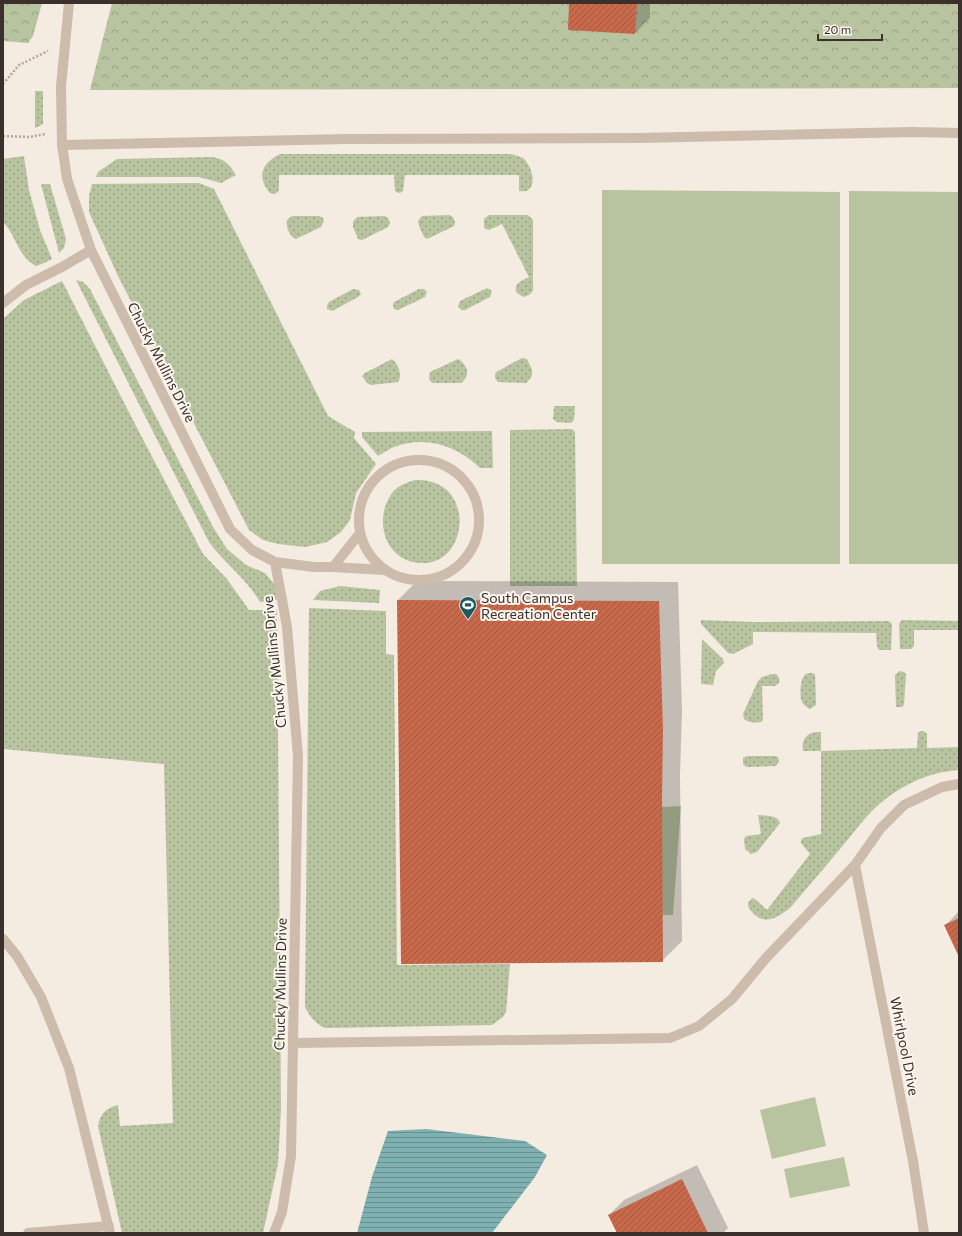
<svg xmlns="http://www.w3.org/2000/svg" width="962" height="1236" viewBox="0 0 962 1236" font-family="Commissioner,sans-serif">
<defs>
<pattern id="grass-dots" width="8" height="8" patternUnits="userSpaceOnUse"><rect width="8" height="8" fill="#b8c4a0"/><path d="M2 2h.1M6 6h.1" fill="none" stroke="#97a083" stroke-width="1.8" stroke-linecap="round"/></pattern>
<pattern id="forest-crowns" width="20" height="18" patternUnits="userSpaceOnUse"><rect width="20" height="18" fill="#b8c4a0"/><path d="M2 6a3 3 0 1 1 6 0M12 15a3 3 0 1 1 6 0" fill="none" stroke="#97a083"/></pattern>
<pattern id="water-rules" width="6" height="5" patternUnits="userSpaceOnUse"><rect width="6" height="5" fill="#7fb0b2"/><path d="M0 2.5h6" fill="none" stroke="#699091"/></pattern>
<pattern id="building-hatch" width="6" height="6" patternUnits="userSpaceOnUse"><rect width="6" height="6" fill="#c8694b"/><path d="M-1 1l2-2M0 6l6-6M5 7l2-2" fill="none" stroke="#a4573f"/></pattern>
</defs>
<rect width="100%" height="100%" fill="#f4ebe1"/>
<path fill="url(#grass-dots)" d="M35 91H43V124L35 128Z
M280 154H511C515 155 519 156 523 158 530 164 538 183 528 190 526 192 522 191 519 191V175H405L403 191C400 194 398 193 395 191L394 175H279V188L278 192 274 194 270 193C256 176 262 163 280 154Z
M24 156 29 190 40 230 52 259 44 263 36 266C18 257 16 235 3 222V159Z
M212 157C225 159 229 164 236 175L221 183 199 177H96L98 172 117 159Z
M199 183 214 189 328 416 355 432 354 438 376 464 356 493 350 520 341 532 327 542 305 547 278 544 263 540 249 530 118 276 89 212V196L92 184Z
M41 184H50L66 239 64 248 59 253Z
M449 215 453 217 455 222 454 226 427 239 424 237 419 226 418 221 422 216Z
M489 215H528L533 220V291L529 295 523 297 516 292C514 282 522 281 529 277L502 224 489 230 486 229 484 228V219Z
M292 216H319L323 218 324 221 321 227 296 239C289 236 286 227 287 220Z
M384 216 388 218 390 223 388 227 362 240 358 239 353 227V222L357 217Z
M76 280 83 282 90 289 213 527 227 549 246 565 265 573 275 585 277 600 260 602C247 579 225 564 209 542Z
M62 281 136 426 203 554 227 579 249 610H277L281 1109 278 1164 263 1233H122L98 1126C101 1113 105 1109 118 1105L120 1126 173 1123 164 764 3 749V319L24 300Z
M487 288 492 291 490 297 465 310H462L458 307 460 301Z
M353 289 359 290 361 294 358 297 334 310 332 311 327 309V306L329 302Z
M419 289H424L427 292 425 297 398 310 394 309 393 305 394 302Z
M522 358 527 359C532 370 536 374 526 383L498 382C495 379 494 376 496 372Z
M392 359C398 364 403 375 398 382L371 385 367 383 362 376 365 373Z
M458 359C468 365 471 376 461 383H432L429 379 430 372Z
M554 406H575L574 420 571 423 557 422 553 419Z
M572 429 575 432 577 586H510V430Z
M492 431 493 468H480C457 445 425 435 394 447 389 449 383 453 378 456L362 437V432Z
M416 480C475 478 470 561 425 563 386 565 372 521 392 493 398 485 408 482 416 480Z
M340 586 380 590 379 603 313 600 320 591Z
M309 608 386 611V654L394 655 397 965 510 964 506 1012 503 1017 492 1025 325 1028C315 1023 310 1017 305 1007Z
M701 620 753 622 889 621 892 624 891 650H879L877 646 876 633 753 632V644L733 654 728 653 701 624Z
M902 620 959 621V630H914V646L911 649H900L899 624Z
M702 639 723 659 724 663 716 671 713 685 701 684Z
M900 671 904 672 906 674 904 705 902 707H896L895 675Z
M812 673 815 674 816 705 810 709C806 707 802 704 801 699 800 694 800 677 806 674 807 673 811 673 812 673Z
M772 674H776C779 677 780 679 779 683L775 686H762L763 720 761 722C754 723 749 723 744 719L743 714 758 681 762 677Z
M920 731H924L927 734V748L959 747V770C926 772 895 788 872 811 861 822 851 836 840 849 824 868 807 888 791 907 780 916 766 926 754 914 750 910 748 908 748 903L752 898 755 899 767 910 810 854 801 843V840L803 838 821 834V751H803C801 738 808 731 821 732V751L917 748 918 733Z
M747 756H776L778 757 779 761 776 766 747 767 745 766 743 764V758Z
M758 815C766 816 778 815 780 823L757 852 751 854 745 849 744 839 746 836 761 834Z"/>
<path fill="url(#forest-crowns)" d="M3 3H42L33 36 28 43 3 41Z
M112 3H959V88L90 90Z"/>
<path fill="#b8c4a0" d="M602 190 840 192V564H602Z
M849 191 959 192V564H849Z
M681 806 673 915H662V807Z
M815 1097 826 1146 772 1159 760 1110Z
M844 1157 850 1186 790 1198 784 1169Z"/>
<path fill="url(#water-rules)" d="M426 1129 525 1141 547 1155 535 1177 492 1233H357L372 1177 388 1131Z"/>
<path fill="#0003" d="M570 3H650V18L635 33Z
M417 581 678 582 682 711 680 775 682 941 662 961 398 600Z
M959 911V955L945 926Z
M697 1165 728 1228 723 1233H618L609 1215 624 1200Z"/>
<path fill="url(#building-hatch)" d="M569 3H637L635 34 568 30Z
M397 600 659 601 663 731 662 795 663 962 401 964Z
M959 918V957L944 925Z
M682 1179 708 1233H617L608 1215Z"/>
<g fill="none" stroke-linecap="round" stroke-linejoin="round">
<path stroke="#b9a596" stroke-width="2.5" stroke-dasharray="2 2" stroke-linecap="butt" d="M3 84 19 65 48 51
M3 136 29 137 46 134"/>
<path stroke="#cdbbac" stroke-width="10" d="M69 3 61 86 62 145 67 179 91 250 230 529 252 550 275 562 314 567H333L360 533
M62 145 348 139 639 138 913 132 959 133
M3 303 26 285 62 267 91 250
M359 520a60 60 0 1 1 120 0a60 60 0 1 1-120 0Z
M333 567 385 570
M855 865 913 1161 924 1233
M3 939 17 956 41 997 69 1068 110 1233
M293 1043 670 1038 699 1026 732 999 766 958 855 865 881 828 904 805 942 787 959 784
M28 1233 109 1226
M274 1233 282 1212 291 1156 298 756 287 627 275 562"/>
</g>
<defs>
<symbol id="stadium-pin" viewBox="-11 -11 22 30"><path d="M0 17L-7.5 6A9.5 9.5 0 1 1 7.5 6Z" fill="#1f5a5e" stroke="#fbf5ee"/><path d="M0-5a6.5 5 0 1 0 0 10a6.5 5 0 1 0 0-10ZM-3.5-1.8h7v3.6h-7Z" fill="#fff"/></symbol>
</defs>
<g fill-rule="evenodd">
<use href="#stadium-pin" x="458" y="595" width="20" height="27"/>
</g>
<g text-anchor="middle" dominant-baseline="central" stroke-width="4" stroke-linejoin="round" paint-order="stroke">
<g font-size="14" fill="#3b302b" stroke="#fbf5ee">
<text transform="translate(162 362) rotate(63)">Chucky Mullins Drive</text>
<text transform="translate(274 662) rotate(-96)">Chucky Mullins Drive</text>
<text transform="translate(280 984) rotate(-89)">Chucky Mullins Drive</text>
<text transform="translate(905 1046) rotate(79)">Whirlpool Drive</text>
</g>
<g font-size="14" fill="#3b302b" stroke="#fbf5ee" text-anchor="start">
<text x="481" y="597">South Campus<tspan x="481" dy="16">Recreation Center</tspan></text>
</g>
</g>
<rect width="962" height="1236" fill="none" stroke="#3b302b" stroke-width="8"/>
<path d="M818 34v6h64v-6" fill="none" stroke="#3b302b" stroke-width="2"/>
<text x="824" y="34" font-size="12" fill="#3b302b" stroke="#fbf5ee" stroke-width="3" paint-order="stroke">20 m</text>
</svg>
